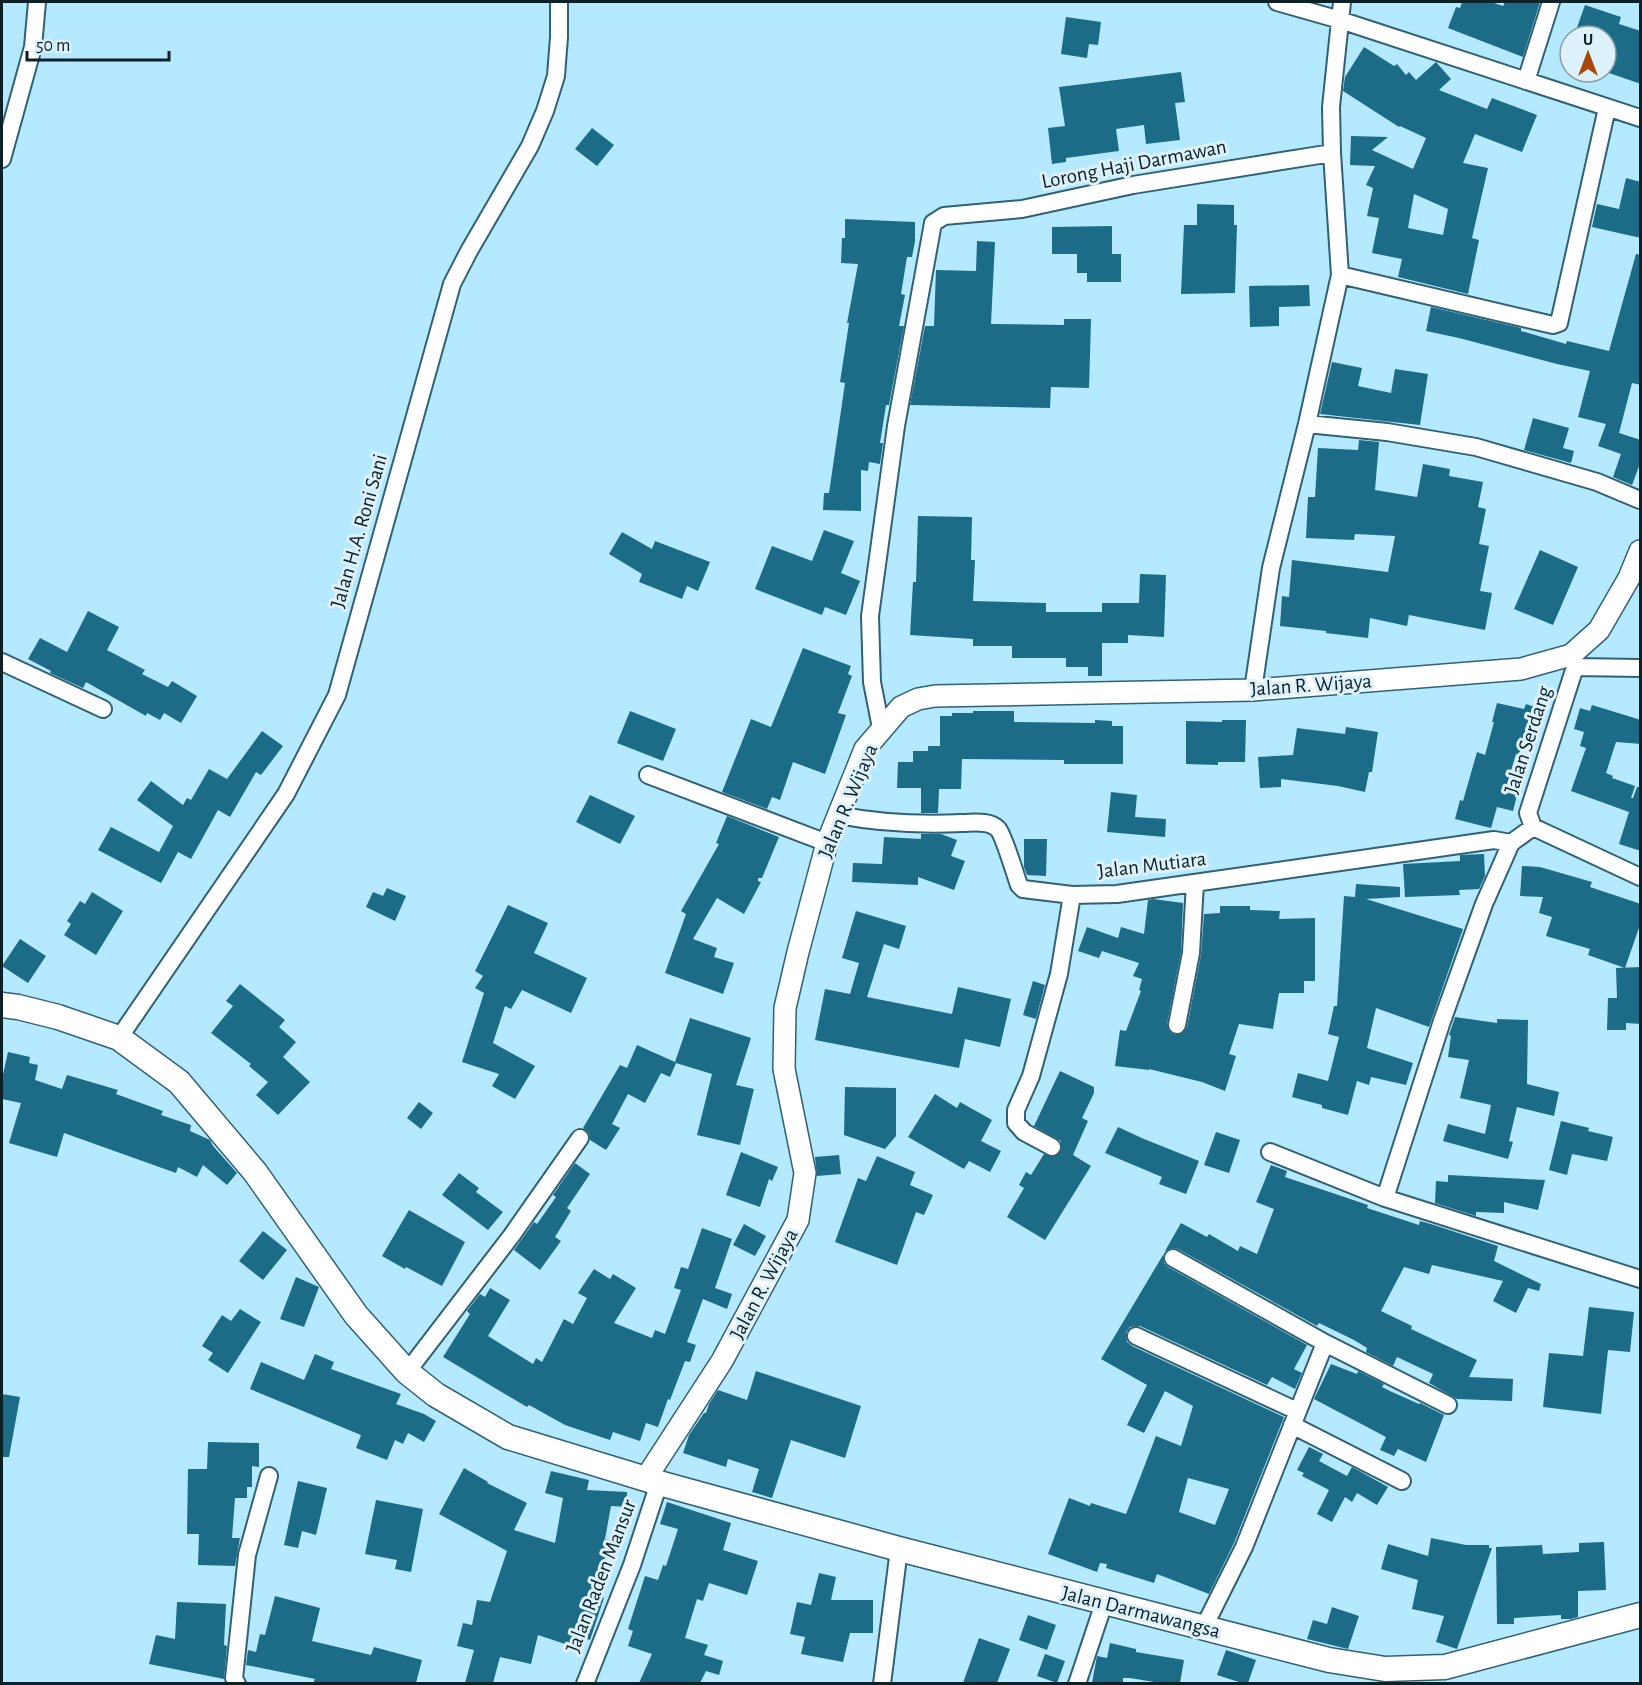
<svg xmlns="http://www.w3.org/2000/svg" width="1642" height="1685" viewBox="0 0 1642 1685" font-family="'Alegreya Sans',sans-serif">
<rect width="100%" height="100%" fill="#b5e9ff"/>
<path fill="#1c6c87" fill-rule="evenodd" d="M1462 2H1491L1503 6 1505 2H1540L1523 57 1448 28 1456 7 1460 8Z
M1585 5 1621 17 1619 24 1641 31V84L1606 72V36H1574Z
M1066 17 1101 22 1098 45 1089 44 1087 58 1061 54Z
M1364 47 1394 66 1397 64 1406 75 1409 72 1416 80 1436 62 1451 79 1439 90 1487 109 1492 98 1537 115 1522 152 1475 134 1463 163 1488 168 1472 238 1479 240 1468 294 1398 277 1402 259 1372 253 1379 218 1367 216 1373 188 1366 185 1375 166 1350 165 1351 136 1388 137 1372 150 1413 169 1426 138 1400 126 1399 127 1343 91 1345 77ZM1414 194 1448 209 1443 235 1408 228Z
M1181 72 1185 102 1175 103 1180 140 1146 144 1144 125 1116 129 1119 151 1066 158V162L1052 164 1048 128 1065 126 1059 87Z
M592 128 614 145 597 166 575 149Z
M1626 178 1641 182V238L1592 227 1597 204 1619 209Z
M1197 204 1234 205V225H1237L1235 293 1181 294 1184 225H1197Z
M845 219 915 222V241L912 257H907L901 294 905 295 899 326H904L889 405H886L880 443H883L880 464 869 462 868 471 861 470V511L823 510 824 493H829L845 383 840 382 849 323H847L858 264 841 263 842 238H845Z
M1112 226V254H1121V282H1087V273H1077V254H1052V227Z
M977 241 995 242 991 324 1064 325V319H1091L1089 388 1051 387 1050 408 910 405 925 326H934L936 270 976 271Z
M1636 254 1641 255V385L1632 383 1619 433 1641 440V461L1632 485 1613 477 1621 454 1598 446 1606 424 1578 417 1590 371 1557 364 1459 338 1426 331 1431 307 1521 328V331L1566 344 1567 341 1609 351Z
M1309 285 1310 306 1279 307V326L1250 327 1249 286Z
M1332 362 1362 368 1358 386 1391 393 1395 369 1428 374 1420 425 1320 414Z
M1533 418 1569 428 1563 448 1574 451 1571 463 1524 450Z
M1359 440 1379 442 1375 490 1417 497 1423 464 1450 469 1449 476 1483 482 1478 507 1486 509 1479 544 1489 546 1480 591 1492 593 1485 630 1409 615 1407 626 1370 618 1368 638 1326 633V631L1280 626 1282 596 1289 597 1292 560 1388 572 1395 536 1355 534 1354 540 1306 538 1308 497H1315L1318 448 1358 450Z
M918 516 972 517 971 560H975L973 601 1046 603V612H1102V603H1139L1140 574 1166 575 1164 637 1128 635V643H1102V676H1088V667H1066V658H1012V646H973V639L910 635 913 582H916Z
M824 530 854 541 841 573 860 581 846 615 825 607 822 615 755 589 772 546 812 561Z
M622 532 652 549 655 541 710 562 698 591 687 586 682 599 639 582 642 574 609 554Z
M1540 550 1578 567 1553 625 1514 609Z
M88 611 119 627 107 650 145 670 142 674 168 687 172 681 197 696 181 723 164 713 160 720 147 713 146 716 86 682 83 688 50 673 51 671 28 659 40 638 67 652Z
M803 648 851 666 848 674 852 676 838 713 846 715 825 774 793 762 780 800 772 797 767 809 722 792 751 719 771 727Z
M1497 703 1524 709 1526 704 1546 711 1542 724 1529 720 1519 755 1516 754 1507 784 1519 787 1513 811 1497 807 1491 828 1455 819 1460 800 1463 801 1477 752 1485 755 1494 722H1492Z
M1592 705 1641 720V744L1616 742 1606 773 1613 776 1612 778 1635 786 1631 798H1633L1637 787H1641V851L1619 844 1629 812 1571 791 1586 748 1580 746 1584 732 1574 729 1580 708 1590 711Z
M630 711 676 729 663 761 617 743Z
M973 711H1014V722L1095 723V720L1112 721V726H1123V764H1064V760L962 759 961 789H939L938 813H921V788H897L898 762H913V751H928V746H940V716H952V713H973Z
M1222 720H1246L1245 762H1218V765L1186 764V721L1222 722Z
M1346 727 1378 732 1372 772H1369L1365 792 1338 786 1281 779V787L1260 788 1258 757 1293 755 1297 728 1345 734Z
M262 731 283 746 261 775 256 772 230 817 218 810 191 859 178 852 161 883 98 850 111 827 159 852 173 826 137 800 151 781 183 805 187 798 191 800 209 769 227 779Z
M1111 792 1137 795 1135 817 1166 819 1165 837 1107 832Z
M590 795 635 816 620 844 576 822Z
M727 816 779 837 762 878H758V881L761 882 744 914 717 898 693 939 717 948 714 957 734 963 723 994 665 973 686 914 681 911 719 844 716 843Z
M921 834H941L957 840 951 856 965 861 954 890 918 877V885L852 882 853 863 882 864 884 837 921 839Z
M1024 839H1047L1046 876 1027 875 1024 867Z
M1484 854 1485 876 1479 889 1459 890 1460 895 1405 897 1403 864 1460 861V855Z
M1522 866 1540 867 1592 882 1590 887 1641 904V922L1625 968 1588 955 1590 949 1546 936 1552 917 1539 913 1543 897 1520 896Z
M1356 884 1400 887V897L1366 899 1463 929 1429 1027 1376 1008 1367 1048 1413 1063 1406 1085 1371 1077 1369 1085 1357 1081 1348 1115 1322 1108V1105L1292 1097 1298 1073 1328 1081 1339 1037 1328 1034 1334 1006H1337L1344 896 1355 897Z
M387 888 406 896 395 921 366 907 373 892 383 896Z
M92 892 123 911 96 955 64 935 71 924 67 921 80 901 85 904Z
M1153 899 1183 903 1181 952 1167 1024 1170 1032 1176 1035 1184 1032 1187 1027 1201 955 1204 914 1220 913V906H1250V910L1280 911 1279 919 1315 918V981H1304V993H1279L1273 1029 1239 1024 1229 1054 1236 1056 1225 1091 1202 1082 1149 1069V1070L1115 1066 1120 1030 1126 1031 1141 991 1139 990 1142 979 1133 976 1139 963 1102 951 1099 958 1078 951 1087 927 1118 938 1121 927 1144 934 1148 900Z
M508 905 548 923 534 953 587 978 571 1013 522 990 511 1009 505 1006 493 1043 535 1066 515 1099 492 1086 499 1074 462 1062 484 993 475 988 483 976 475 971Z
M856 911 906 926 899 949 884 944 867 997 952 1014 958 987 1011 999 1000 1047 965 1039 959 1068 815 1040 825 989 850 994 859 963 842 958Z
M20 939 46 956 28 983 2 966Z
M1641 967V1024L1626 1023V1030H1607L1608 998H1617L1616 968Z
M1033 981 1045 985 1036 1019 1023 1015Z
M240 984 285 1020 279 1027 296 1042 283 1057 310 1082 278 1115 256 1095 268 1082 249 1066 251 1064 211 1033 233 1006 226 1001Z
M1455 1017 1497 1023V1019L1528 1020 1527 1084 1559 1092 1554 1116 1517 1107 1509 1141 1513 1142 1508 1159 1443 1141 1448 1124 1485 1134 1491 1105 1460 1098 1469 1060 1448 1057 1451 1036 1449 1035Z
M690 1018 751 1038 736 1085 754 1089 740 1145 697 1135 712 1074 676 1063 670 1077 661 1073 645 1103 628 1094 612 1124 620 1128 606 1150 590 1140 589 1133 583 1128 620 1065 627 1068 637 1045 675 1062Z
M8 1052 30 1057 29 1063 38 1065 35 1080 62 1089 67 1075 118 1090 116 1094 163 1111 161 1115 191 1125 190 1131 210 1140 213 1146 237 1173 227 1185 203 1165 197 1177 178 1167 176 1173 64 1133 57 1157 9 1143 21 1103 2 1099V1079Z
M1060 1071 1094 1087V1093L1082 1118 1088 1121 1073 1155 1091 1166 1045 1240 1007 1217 1024 1188 1019 1185 1026 1172 1031 1175 1044 1154 1053 1157 1061 1151V1141L1034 1126Z
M845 1087 896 1088V1136L885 1149 844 1135Z
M935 1094 957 1108 960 1102 992 1120 981 1141 1001 1151 990 1172 969 1161 964 1169 908 1137Z
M419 1102 433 1113 421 1129 407 1118Z
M1561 1121 1589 1128 1588 1131 1613 1137 1607 1161 1572 1154 1567 1175 1549 1170Z
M1118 1127 1144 1139 1199 1161 1186 1194 1159 1184 1162 1177 1105 1153Z
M1216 1132 1240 1140 1229 1173 1204 1165Z
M741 1152 778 1167 772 1181 769 1179 760 1207 726 1195Z
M839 1155 841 1174 817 1176 815 1157Z
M877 1156 915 1172 910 1185 933 1195 924 1215 916 1212 897 1265 835 1242 858 1178 866 1181Z
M575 1163 590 1174 567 1208 571 1211 555 1237 561 1241 540 1270 514 1250 534 1222 537 1224 556 1197 553 1195Z
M1271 1165 1287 1171 1285 1177 1368 1205 1367 1208 1419 1225 1420 1221 1434 1225 1498 1246 1494 1261 1541 1284 1539 1291 1528 1288 1516 1313 1493 1301 1503 1281 1432 1265 1429 1274 1404 1267 1381 1311 1412 1326 1411 1329 1477 1360 1469 1377 1513 1379 1512 1401 1457 1399 1429 1383 1433 1374 1397 1357 1393 1366 1366 1352 1367 1348 1354 1340 1319 1323 1317 1326 1178 1249 1172 1248 1165 1251 1181 1223 1207 1237 1209 1234 1238 1251 1240 1246 1257 1254 1274 1209 1256 1202Z
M459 1173 479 1188 476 1192 503 1212 488 1230 442 1195Z
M1448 1175 1545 1180 1538 1210 1504 1202V1213L1476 1212V1216L1435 1203 1436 1181 1448 1182Z
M409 1210 465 1242 442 1286 406 1267 405 1269 382 1256Z
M744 1224 766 1236 755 1256 733 1245Z
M702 1228 732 1239 715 1288 732 1294 727 1309 703 1299 687 1342 696 1345 690 1362 685 1361 670 1400 668 1399 658 1427 646 1423 640 1441 613 1432 610 1440 565 1425 529 1405 527 1407 443 1357 470 1314 467 1311 480 1294 485 1297 490 1288 510 1300 488 1336 533 1364 536 1358 542 1362 564 1319 573 1324 587 1298 578 1293 594 1269 610 1279 613 1274 636 1288 614 1323 652 1338 655 1330 665 1334 681 1290 674 1288 681 1267 688 1269Z
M263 1231 287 1250 263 1280 239 1261Z
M1163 1255 1164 1263 1168 1267 1307 1345 1294 1369 1302 1373 1295 1389 1272 1377 1267 1385 1140 1326 1130 1327 1126 1332 1127 1342 1132 1346 1284 1417 1234 1543 1209 1594 1157 1574 1154 1583 1106 1568 1107 1564 1100 1563 1097 1572 1048 1554 1069 1498 1090 1506 1091 1503 1126 1514 1156 1436 1181 1446 1193 1406 1165 1391 1144 1433 1127 1425 1147 1385 1101 1359ZM1188 1478 1229 1489 1215 1525 1179 1512Z
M296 1277 319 1287 304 1327 280 1319Z
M1589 1307 1634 1312 1630 1352 1608 1350 1601 1414 1543 1407 1549 1353 1583 1356Z
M240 1309 261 1322 228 1373 208 1360 213 1353 202 1346 222 1315 231 1321Z
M315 1354 334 1362 331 1369 401 1394 396 1404 424 1414 436 1421 424 1442 408 1433 403 1444 395 1440 387 1460 356 1448 361 1435 250 1389 261 1362 304 1380Z
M1331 1364 1357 1374 1358 1371 1384 1384 1382 1387 1392 1392 1419 1404 1420 1403 1444 1415 1426 1462 1398 1449 1394 1456 1380 1450 1386 1437 1314 1399Z
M756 1371 861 1406 845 1458 791 1440 772 1498 752 1492 759 1469 728 1459 726 1467 683 1453 689 1435 704 1413H706L709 1404 718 1390 747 1400Z
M2 1394 20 1397 9 1457H2Z
M208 1442 259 1443V1467L252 1466V1487H247V1498H235L232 1538H240L235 1566 198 1565 199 1534H187L188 1469H207Z
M1309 1447 1323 1454 1319 1461 1347 1476 1352 1467 1388 1487 1377 1505 1357 1493 1352 1502 1345 1497 1332 1522 1317 1514 1329 1490 1302 1476 1304 1473 1297 1470Z
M464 1468 488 1482 487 1483 527 1503 514 1530 555 1543 563 1498 545 1493 551 1471 589 1480 587 1490 627 1492V1507L611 1506 605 1539 611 1540 593 1594 604 1598 590 1640 584 1638 580 1649 538 1635 531 1664 500 1657 493 1683H465L474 1650 457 1646 463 1623 472 1625 477 1600 490 1602 507 1551 439 1514Z
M298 1481 327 1488 316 1535 302 1531 298 1548 284 1545Z
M376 1500 423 1509 411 1572 395 1569 397 1560 365 1554Z
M667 1502 731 1523 723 1550 758 1561 747 1595 709 1583 703 1601 697 1599 685 1638 708 1645 704 1655 723 1661 719 1675 706 1671 700 1683H639L652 1654 628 1646 633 1631 628 1629 645 1576 658 1580 663 1565 666 1566 678 1529 660 1524Z
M1431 1538 1466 1545H1489V1548H1492L1457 1649 1436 1642 1444 1616 1412 1609 1418 1580 1381 1569 1388 1544 1428 1556Z
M1604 1542 1606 1590 1578 1591V1617L1571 1619H1561V1615L1514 1618V1624H1497L1496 1547 1542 1545 1543 1554 1579 1552V1543Z
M819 1573 836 1577 831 1600H873V1633H850L843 1662 801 1654 805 1637 790 1634 797 1602 811 1605Z
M275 1596 320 1608 312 1641 371 1655 374 1647 422 1660 416 1683H313L315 1679 246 1665 248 1650 256 1652 260 1634 265 1635Z
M177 1602 226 1604 224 1645 227 1646 224 1679 149 1664 156 1635 175 1639Z
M1332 1607 1359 1616 1348 1649 1307 1639 1313 1620 1327 1624Z
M1028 1615 1056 1625 1047 1650 1019 1640Z
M979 1638 1010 1649 997 1683H963Z
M1110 1643 1136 1649V1652L1184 1660 1180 1683H1160L1130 1678H1123V1683H1092L1097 1656 1107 1658Z
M1226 1650 1256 1660 1248 1683H1242L1217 1675Z
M1045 1654 1065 1661 1057 1683 1037 1676Z"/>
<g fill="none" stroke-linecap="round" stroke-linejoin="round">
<defs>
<path id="minor" d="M1277 2 1340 20 1640 118
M1526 81 1551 2
M2 159 33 47 37 2
M1340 275 1553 325 1559 323 1607 108
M1307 424 1387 432 1476 447 1597 482 1640 500
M1571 655 1575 667 1528 813 1533 827 1640 877
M2 662 103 709
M1575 667 1640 668
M1253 690 1271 568 1307 424 1340 275 1332 153 1331 107 1342 2
M881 728 872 682 870 616 896 426 933 223 944 216 1022 209 1133 185 1332 153
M648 775 827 843
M838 815C879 823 920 825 962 823 973 823 989 820 998 829 1004 836 1015 874 1019 885L1023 889 1072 895 1117 894 1494 840 1511 843
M1177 1025 1191 953 1195 883
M119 1038 286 794 337 695 452 284 469 251 530 146 545 111 556 76 559 37V2
M1052 1147 1024 1132 1016 1123V1110L1031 1076 1059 974 1072 895
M1270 1152 1385 1198 1640 1279
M1385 1198 1442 1021 1484 904 1511 843 1533 827
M1173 1258 1325 1343 1448 1405
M1136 1336 1297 1411
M407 1372 512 1235 580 1138
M1292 1425 1402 1481
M1204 1627 1244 1547 1325 1343
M237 1684 234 1678 235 1669 247 1555 269 1476
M585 1684 632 1565 659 1483
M882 1684 899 1549
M1077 1684 1104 1603"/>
<path id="tertiary" d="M646 1478 722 1361 798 1220 805 1173 784 1069 785 1008 798 952 827 843 865 749 901 707 918 699 935 696 1253 690 1521 669 1571 655 1599 630 1629 578 1640 551"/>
<path id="secondary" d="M2 1005 18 1007 58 1017 119 1038 179 1082 255 1172 356 1315 407 1372 436 1395 508 1437 659 1483 899 1549 1329 1660 1385 1669 1445 1667 1640 1615"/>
</defs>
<use href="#minor" stroke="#306174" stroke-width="20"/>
<use href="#tertiary" stroke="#306174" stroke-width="24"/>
<use href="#secondary" stroke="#306174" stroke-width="27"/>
<use href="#minor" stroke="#fff" stroke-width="16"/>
<use href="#tertiary" stroke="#fff" stroke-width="21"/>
<use href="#secondary" stroke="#fff" stroke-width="24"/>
</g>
<g text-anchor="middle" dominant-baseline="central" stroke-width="6" stroke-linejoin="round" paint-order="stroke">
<g font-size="21" fill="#0c2028" stroke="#ddf1fa">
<text transform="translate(1134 164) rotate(-11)">Lorong Haji Darmawan</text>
<text transform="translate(359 531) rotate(-74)">Jalan H.A. Roni Sani</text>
<text transform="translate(1311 685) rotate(-4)">Jalan R. Wijaya</text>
<text transform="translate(1528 740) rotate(-72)">Jalan Serdang</text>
<text transform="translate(848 801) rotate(-67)">Jalan R. Wijaya</text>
<text transform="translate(1152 865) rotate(-7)">Jalan Mutiara</text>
<text transform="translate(764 1284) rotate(-62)">Jalan R. Wijaya</text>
<text transform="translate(601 1576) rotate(-69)">Jalan Raden Mansur</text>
<text transform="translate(1141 1612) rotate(14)">Jalan Darmawangsa</text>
</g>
</g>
<rect width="1642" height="1685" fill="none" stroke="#0c2028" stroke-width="6"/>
<g transform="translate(1588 54)"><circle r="28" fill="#ddf1fa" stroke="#899da6" stroke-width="1.5"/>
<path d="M0-4.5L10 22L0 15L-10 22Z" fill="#a94708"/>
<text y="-9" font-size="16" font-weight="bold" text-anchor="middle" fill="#0c2028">U</text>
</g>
<path d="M27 51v9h142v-9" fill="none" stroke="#0c2028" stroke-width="3"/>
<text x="36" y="51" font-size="18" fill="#0c2028" stroke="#ddf1fa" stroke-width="4.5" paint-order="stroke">50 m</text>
</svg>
